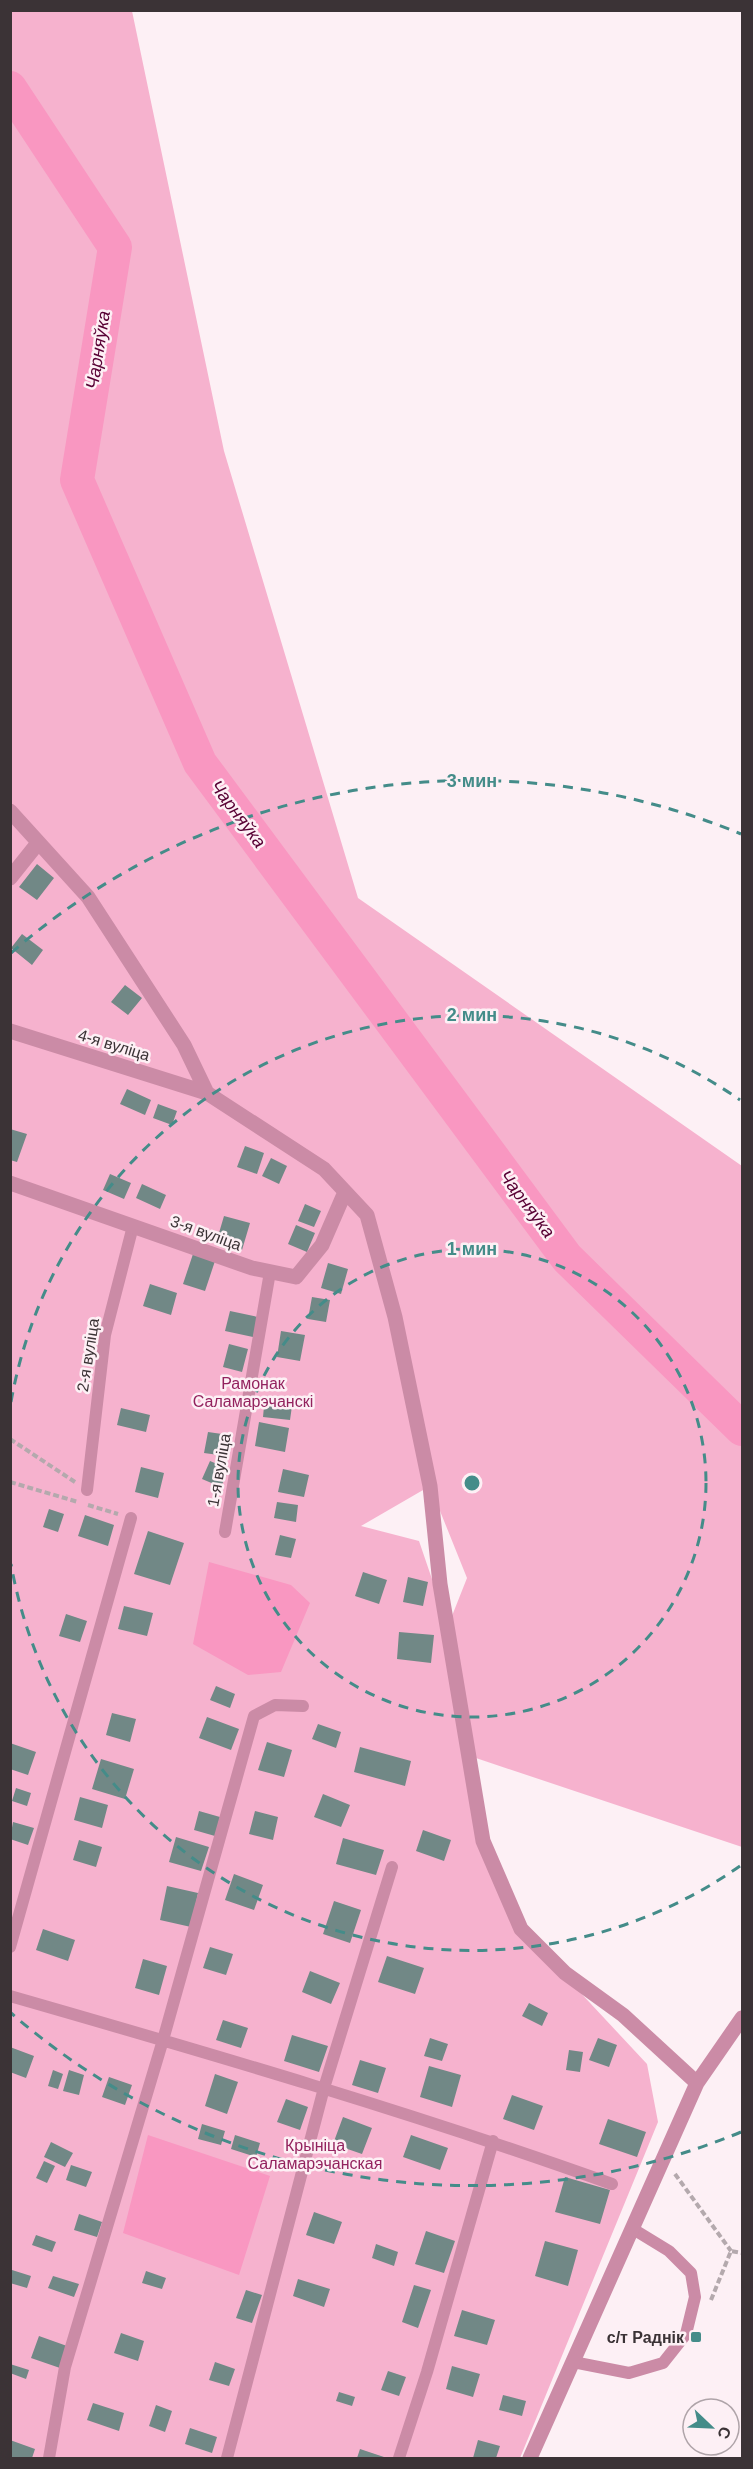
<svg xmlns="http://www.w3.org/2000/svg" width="753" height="2469" viewBox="0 0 753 2469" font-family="Arial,sans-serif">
<rect width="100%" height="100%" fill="#fdf0f5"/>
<path fill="#f6b2ce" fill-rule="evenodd" d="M11 11H132L224 451 358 898 742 1166V1847L470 1756 483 1841 521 1929 647 2064 658 2122 520 2458H11ZM430 1486 467 1578 448 1626 419 1541 361 1526Z"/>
<path fill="#f997c1" d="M209 1562 291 1585 310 1603 281 1672 248 1675 193 1644Z
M148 2135 270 2176 239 2275 123 2233Z"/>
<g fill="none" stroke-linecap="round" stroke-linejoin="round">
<path stroke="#f997c1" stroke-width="34" d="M10 88 115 247 77 480 200 763 567 1258 742 1429"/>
</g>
<path fill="#718886" d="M37 864 54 878 37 900 19 887Z
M22 934 43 950 32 965 11 948Z
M125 985 142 998 128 1015 111 1002Z
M127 1089 151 1100 145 1115 120 1104Z
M158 1104 177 1111 172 1125 153 1118Z
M10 1129 27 1134 17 1162 10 1160Z
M245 1146 264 1153 257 1174 237 1167Z
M271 1158 287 1166 279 1184 262 1176Z
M110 1174 131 1183 124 1199 103 1190Z
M142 1184 166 1195 160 1209 136 1198Z
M305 1204 321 1211 314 1227 298 1221Z
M224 1216 250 1223 242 1250 216 1243Z
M296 1225 315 1233 307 1252 288 1244Z
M193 1254 215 1261 205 1291 183 1284Z
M328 1263 348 1269 341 1294 321 1288Z
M150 1284 177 1293 171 1315 143 1306Z
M312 1297 330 1300 326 1322 308 1319Z
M230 1311 258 1317 253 1337 225 1331Z
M281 1331 305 1335 300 1361 277 1357Z
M229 1344 248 1349 242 1372 223 1367Z
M265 1396 293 1399 290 1420 263 1417Z
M121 1408 150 1415 146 1432 117 1425Z
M259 1422 289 1428 285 1452 255 1446Z
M208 1432 229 1435 226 1456 204 1453Z
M210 1461 229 1469 221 1487 202 1479Z
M141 1467 164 1473 158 1498 135 1492Z
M283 1469 309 1475 304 1497 278 1492Z
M277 1502 298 1505 296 1522 274 1518Z
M49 1509 64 1514 58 1532 43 1527Z
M85 1515 114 1525 108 1546 78 1536Z
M148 1531 184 1543 170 1585 134 1574Z
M280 1535 296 1539 291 1558 275 1555Z
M363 1572 387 1580 379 1604 355 1596Z
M408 1577 428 1582 423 1606 403 1602Z
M124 1606 153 1613 147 1636 118 1629Z
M66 1614 87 1621 80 1642 59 1636Z
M399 1632 434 1635 431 1663 397 1659Z
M216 1686 235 1694 230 1708 210 1700Z
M112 1713 136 1719 130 1742 106 1735Z
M207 1717 239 1729 231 1750 199 1738Z
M318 1724 341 1732 336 1748 312 1739Z
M267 1742 292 1750 284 1777 258 1770Z
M10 1743 36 1752 28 1775 10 1769Z
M360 1747 411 1761 405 1786 354 1772Z
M101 1759 134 1769 125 1799 92 1789Z
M16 1788 31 1793 27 1806 12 1801Z
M323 1794 350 1805 341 1827 314 1817Z
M80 1797 108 1805 102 1828 74 1820Z
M199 1811 220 1817 215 1836 194 1830Z
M255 1811 278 1817 273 1840 249 1834Z
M13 1822 34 1828 28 1845 10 1839Z
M423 1830 451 1840 444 1861 416 1851Z
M176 1837 209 1847 201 1871 169 1862Z
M343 1838 384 1850 376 1875 336 1864Z
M79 1840 102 1847 96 1867 73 1860Z
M234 1874 263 1885 254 1910 225 1900Z
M167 1886 198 1893 191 1927 160 1920Z
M334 1901 361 1910 350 1943 323 1934Z
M43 1929 75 1940 68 1961 36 1950Z
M210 1947 233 1954 226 1975 203 1968Z
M387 1956 424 1968 415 1994 378 1982Z
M143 1959 167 1966 159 1995 135 1988Z
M310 1971 340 1983 331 2004 302 1992Z
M529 2003 548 2013 542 2026 522 2016Z
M223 2020 248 2028 241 2048 216 2040Z
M292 2035 328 2046 319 2072 284 2061Z
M430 2038 448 2044 442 2061 424 2056Z
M598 2038 617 2045 609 2067 589 2060Z
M10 2047 34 2056 26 2078 10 2072Z
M569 2050 583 2052 580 2072 566 2070Z
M360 2060 386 2068 378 2093 352 2085Z
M429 2066 461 2075 452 2107 420 2097Z
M53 2070 63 2074 58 2089 48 2086Z
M69 2070 84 2075 79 2095 63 2091Z
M215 2074 238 2082 227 2114 205 2106Z
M109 2077 132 2085 125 2105 102 2097Z
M512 2095 543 2106 534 2130 503 2119Z
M286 2099 308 2107 300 2130 277 2122Z
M343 2117 372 2128 362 2154 333 2144Z
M608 2119 646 2132 637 2157 599 2144Z
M202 2124 225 2131 221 2145 198 2139Z
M235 2135 260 2143 256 2157 231 2149Z
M411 2135 448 2148 440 2170 403 2157Z
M51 2142 73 2153 65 2167 44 2157Z
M44 2161 55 2166 47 2183 36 2178Z
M71 2165 92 2172 86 2187 66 2180Z
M565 2177 610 2190 600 2224 555 2212Z
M314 2212 342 2222 334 2244 306 2235Z
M79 2214 102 2222 97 2237 74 2230Z
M426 2231 455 2241 444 2273 415 2264Z
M36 2235 56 2242 52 2252 32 2245Z
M545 2241 578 2250 568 2286 535 2276Z
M376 2244 398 2252 394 2266 372 2258Z
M12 2270 31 2276 27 2288 10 2283Z
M146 2271 166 2278 162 2289 142 2283Z
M53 2276 79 2284 74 2297 48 2288Z
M298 2279 330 2289 324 2307 293 2296Z
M414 2285 431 2290 418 2328 402 2322Z
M246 2290 262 2295 252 2323 236 2318Z
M462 2310 495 2320 487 2345 454 2336Z
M121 2333 144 2341 138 2361 114 2353Z
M39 2336 67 2346 60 2368 31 2358Z
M215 2362 235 2369 229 2386 209 2380Z
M10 2364 29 2370 26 2379 10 2373Z
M452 2366 480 2374 473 2397 446 2389Z
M388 2371 406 2377 399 2396 381 2390Z
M339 2392 355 2397 352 2406 336 2401Z
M503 2395 526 2401 522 2416 499 2410Z
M93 2403 124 2413 119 2431 87 2420Z
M156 2405 172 2411 165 2432 149 2426Z
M190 2428 217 2437 212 2453 185 2444Z
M10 2440 35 2449 32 2458H10Z
M478 2440 500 2446 496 2458H473Z
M360 2449 387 2458H357Z"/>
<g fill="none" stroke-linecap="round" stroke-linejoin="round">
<path stroke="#b4a9ad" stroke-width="4" stroke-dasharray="6 3" stroke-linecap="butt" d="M10 1439 75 1482
M10 1482 78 1502
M88 1505 118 1514
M675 2174 731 2251
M711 2300 731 2251 742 2253"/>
<path stroke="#cb8ba6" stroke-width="12" d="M87 1490 105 1335 133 1226
M225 1532 270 1272
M10 1947 131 1518
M10 1996C212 2054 414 2113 612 2184
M573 2362 629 2373 663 2363 686 2334 695 2297 691 2273 669 2251 633 2229
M49 2458 65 2367 163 2040 254 1716 275 1705 303 1706
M227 2458 324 2088 392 1867
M399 2458 427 2372 493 2141"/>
<path stroke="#cb8ba6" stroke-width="15" d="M10 811 88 897 184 1045 207 1093 324 1169 367 1215 395 1317 430 1486 440 1584 483 1841 521 1929 565 1973 623 2015 697 2083
M10 878 38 843
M10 1031 207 1093
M10 1183 252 1268 296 1277 322 1245 345 1192
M530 2458 697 2083 742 2018"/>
</g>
<g fill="none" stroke="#448c89" stroke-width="3" stroke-dasharray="10 8">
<circle cx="472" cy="1483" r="234"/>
<path d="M740 1866A468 468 0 0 1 11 1564M11 1402A468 468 0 0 1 740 1100"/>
<path d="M741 2132A702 702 0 0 1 11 2013M11 953A702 702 0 0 1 741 834"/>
</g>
<rect fill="#448c89" stroke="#fdf0f5" stroke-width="2" x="690" y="2331" width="12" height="12" rx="3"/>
<g text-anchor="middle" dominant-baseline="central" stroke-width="5" stroke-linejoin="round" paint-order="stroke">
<g font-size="16" fill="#3b3336" stroke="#fdf0f5">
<text transform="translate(114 1045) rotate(17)">4-я вуліца</text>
<text transform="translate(206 1233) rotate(20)">3-я вуліца</text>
<text transform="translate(88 1355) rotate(-81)">2-я вуліца</text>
<text transform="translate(219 1470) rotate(-80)">1-я вуліца</text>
</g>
<g font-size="16" fill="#93225e" stroke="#fdf0f5">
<text x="253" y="1383">Рамонак<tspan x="253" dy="18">Саламарэчанскі</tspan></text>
<text x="315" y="2145">Крыніца<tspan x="315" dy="18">Саламарэчанская</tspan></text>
</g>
<g font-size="16" font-weight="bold" fill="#3b3336" stroke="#fdf0f5" text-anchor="end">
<text x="684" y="2337">с/т Раднік</text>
</g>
<g font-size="18" font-style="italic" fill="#580034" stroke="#fdf0f5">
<text transform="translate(98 350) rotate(-81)">Чарняўка</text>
<text transform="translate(238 814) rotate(53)">Чарняўка</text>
<text transform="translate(527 1204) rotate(53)">Чарняўка</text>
</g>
</g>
<circle cx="472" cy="1483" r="9" fill="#448c89" stroke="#fdf0f5" stroke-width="3"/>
<g font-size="18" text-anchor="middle" font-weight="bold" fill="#448c89" stroke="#fdf0f5" stroke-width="5" stroke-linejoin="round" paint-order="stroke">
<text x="472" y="787">3 мин</text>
<text x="472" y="1021">2 мин</text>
<text x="472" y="1255">1 мин</text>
</g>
<rect width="753" height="2469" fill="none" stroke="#3b3336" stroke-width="24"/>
<g transform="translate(711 2427) rotate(113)"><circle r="28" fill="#fdf0f5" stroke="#afa4a9" stroke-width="1.5"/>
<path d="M0-4.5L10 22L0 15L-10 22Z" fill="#448c89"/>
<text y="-9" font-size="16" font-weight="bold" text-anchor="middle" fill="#3b3336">С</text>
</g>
</svg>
